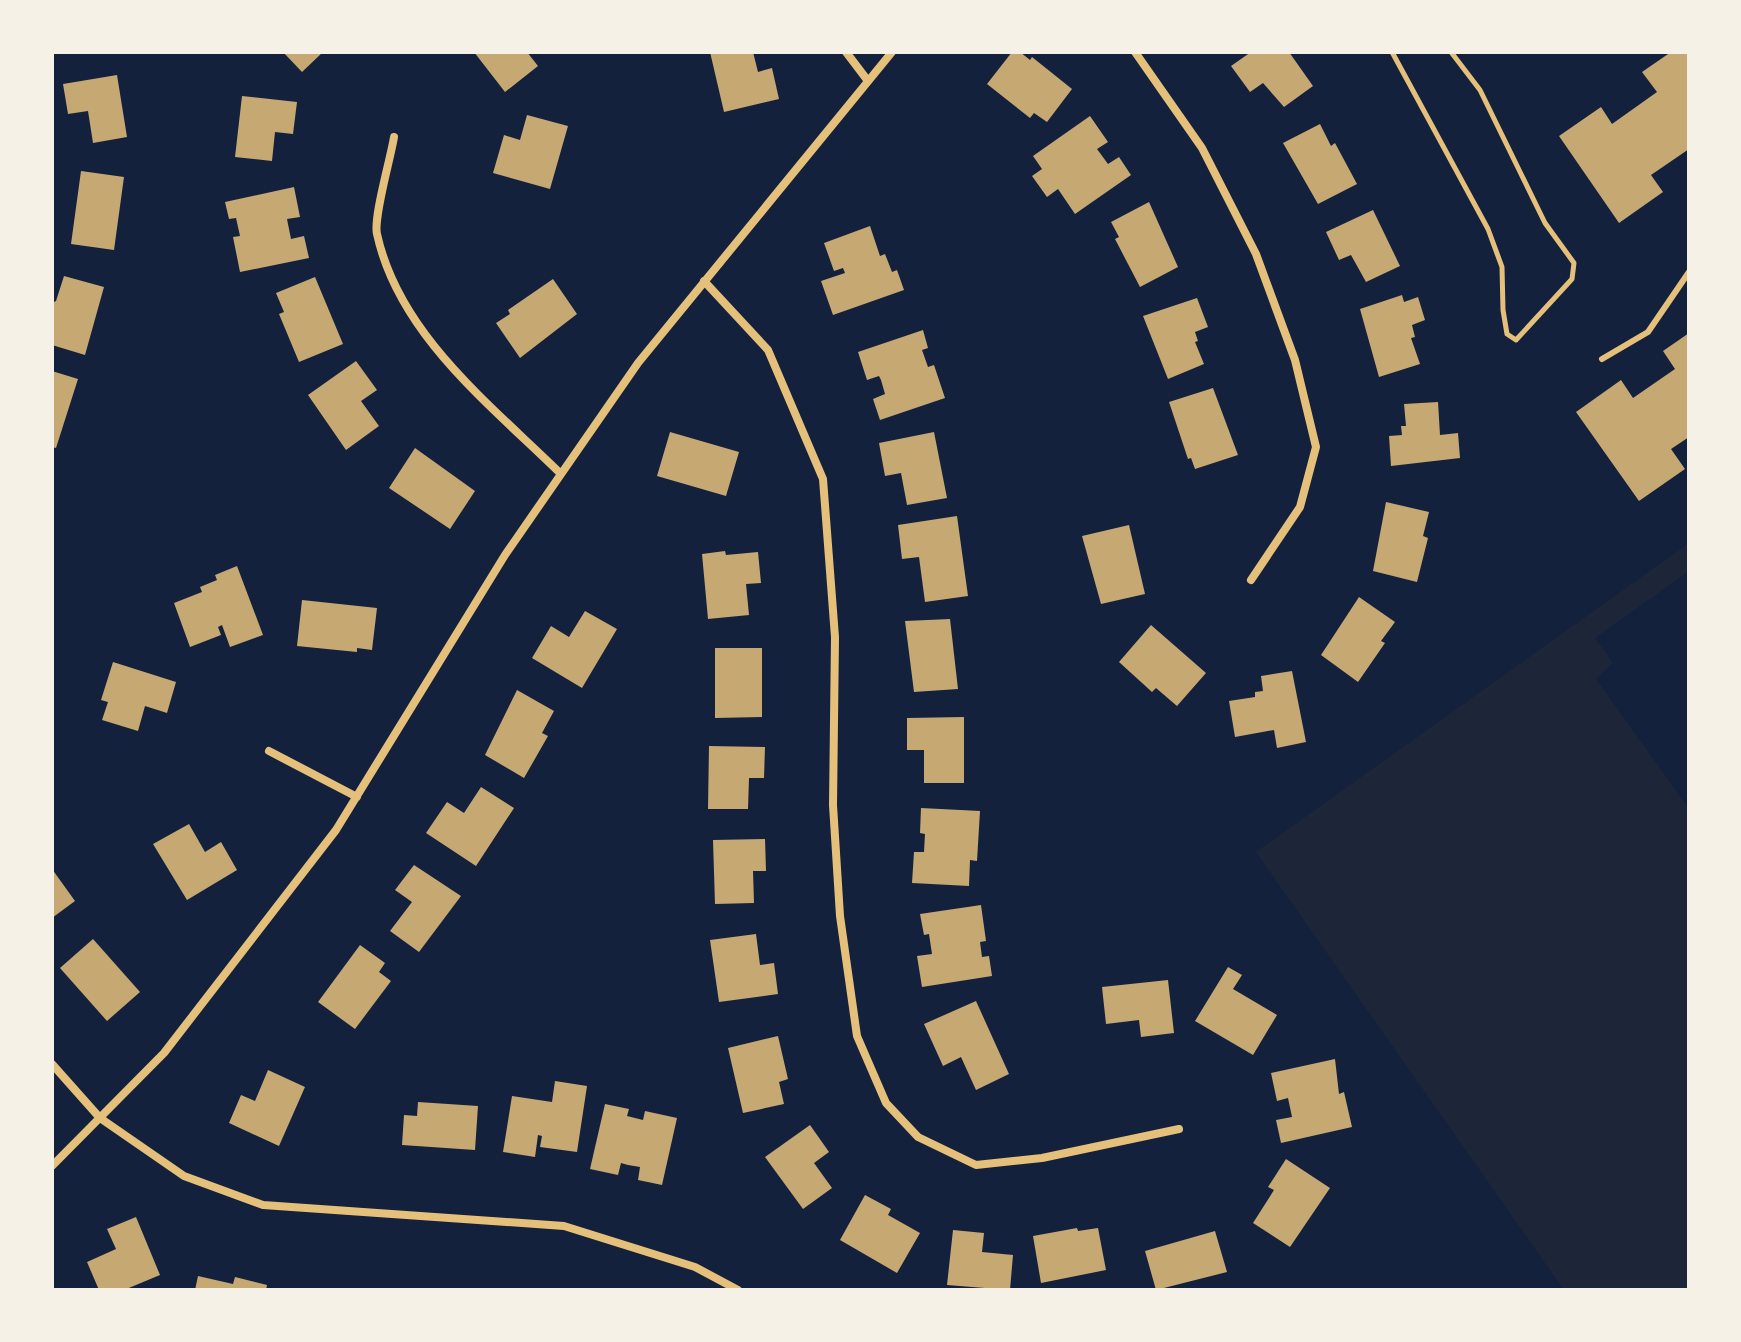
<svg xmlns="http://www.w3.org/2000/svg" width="1741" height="1342" viewBox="0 0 1741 1342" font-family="Jost,sans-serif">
<rect width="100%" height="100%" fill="#14213d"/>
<path fill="#1d2539" d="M1689 543V571L1595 638 1613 663 1596 679 1689 809V1290H1564L1256 852Z"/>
<path fill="#c6a872" d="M283 52H323L302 72Z
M474 52H527L538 66 505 92Z
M710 52H753L758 72 772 68 779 99 724 112Z
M1012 52H1020L1030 60 1032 57 1072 89 1047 122 1034 113 1030 118 987 84Z
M1251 52H1289L1313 86 1284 107 1263 83 1250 92 1231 66Z
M1671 52H1689V149L1651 175 1663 192 1619 223 1559 136 1601 107 1612 124 1657 92 1642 72Z
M117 75 127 137 93 143 88 111 68 114 63 84Z
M242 96 297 102 293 134 275 132 272 161 235 157Z
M527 115 568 126 550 189 493 173 504 135 520 140Z
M1090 116 1108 142 1097 149 1108 164 1119 157 1131 175 1075 214 1058 189 1047 197 1032 176 1042 169 1033 156Z
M1320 124 1331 146 1335 143 1357 184 1318 204 1283 143Z
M81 171 124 177 114 250 71 244Z
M294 187 300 217 287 219 291 239 304 236 309 258 240 272 233 237 240 236 236 218 229 219 225 202Z
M1149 202 1178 267 1140 287 1115 239 1119 237 1111 222Z
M1373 210 1400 266 1366 282 1351 255 1339 260 1326 232Z
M870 226 880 256 885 254 892 272 897 270 904 290 833 315 821 281 845 273 843 268 834 271 824 243Z
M64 276 104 287 85 355 52 345V303L56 301Z
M315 277 343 344 299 362 279 314 284 312 276 293Z
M553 279 577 314 520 358 496 323 510 314 508 310Z
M1402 295 1404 302 1418 297 1425 320 1412 325 1415 337 1411 338 1420 364 1379 377 1360 309Z
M1197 298 1208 327 1195 332 1198 341 1195 342 1204 364 1168 379 1143 316Z
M923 330 928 348 922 350 928 367 934 365 945 398 880 420 873 399 885 394 881 380 879 376 867 380 858 352Z
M1689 333V437L1671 449 1685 469 1639 501 1576 412 1621 380 1633 398 1675 369 1663 351Z
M356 361 377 390 361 401 379 426 346 450 308 395Z
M52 371 78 379 56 448 52 447Z
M1213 388 1238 455 1195 469 1191 458 1188 459 1169 402Z
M1438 402 1440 435 1458 433 1460 458 1391 466 1389 436 1402 435 1401 426H1406L1404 404Z
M670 432 739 452 726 496 657 476Z
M934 432 947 498 907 505 901 473 885 476 879 443Z
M415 448 475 491 450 529 389 488Z
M1386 502 1429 512 1423 536 1428 538 1417 582 1373 571Z
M957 516 968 596 925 602 919 557 902 559 898 525Z
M1129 525 1145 594 1101 604 1082 536Z
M725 551 726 555 758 552 761 583 746 584 749 615 708 619 702 554Z
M237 566 263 635 230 647 222 625 218 627 221 635 190 647 174 603 202 592 200 587 217 580 215 575Z
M1359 597 1395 622 1381 641 1385 643 1358 682 1321 655Z
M302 600 377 608 372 650 357 648V652L297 646Z
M585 611 617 629 582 688 532 658 551 626 569 637Z
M950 619 958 689 914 692 905 621Z
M1151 625 1206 673 1177 706 1156 688 1152 692 1119 662Z
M715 648H762V717L715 718Z
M113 662 176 682 167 713 145 706 138 731 102 720 108 702 101 700Z
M1292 671 1306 742 1277 748 1274 730 1235 737 1229 701 1255 697V692L1263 691 1261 676Z
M517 690 554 711 542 733 548 736 524 778 485 755Z
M964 717V783H924V750H907V718Z
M709 746 765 747 764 778H749L748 809H708Z
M481 787 514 808 476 866 426 833 447 802 464 813Z
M921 808 980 811 977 861 970 860 969 886 912 883 914 852H924L925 834 920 833Z
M189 824 205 852 221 842 237 870 187 900 153 844Z
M765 839 766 871H753L754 903 715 904 713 840Z
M414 865 461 896 419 952 390 931 412 902 395 890Z
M52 869 75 901 52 918Z
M981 905 986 941 980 942 982 957 989 956 992 976 922 987 917 956 932 954 929 934 924 935 920 914Z
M756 934 760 965 774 963 778 994 719 1002 710 940Z
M93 939 140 992 107 1021 60 968Z
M360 945 385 963 379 972 391 981 355 1029 318 1002Z
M1228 967 1242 975 1233 989 1277 1015 1253 1055 1195 1021Z
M1168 980 1174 1033 1141 1037 1139 1020 1106 1024 1102 987Z
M976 1001 1009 1074 976 1090 961 1057 943 1066 924 1024Z
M778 1036 788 1079 779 1082 784 1104 743 1113 728 1048Z
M1335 1059 1339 1094 1344 1092 1352 1127 1281 1143 1276 1120 1292 1117 1288 1098 1277 1101 1271 1073Z
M268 1070 305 1087 279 1146 229 1123 241 1095 255 1101Z
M555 1081 587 1086 577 1152 540 1147 542 1136 538 1135 535 1157 503 1152 512 1096 552 1102Z
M418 1102 478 1106 475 1150 402 1145 404 1115 417 1116Z
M605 1104 629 1109 627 1116 643 1120 645 1111 677 1118 662 1185 638 1180 640 1167 628 1165 621 1163 618 1175 590 1169Z
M810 1125 829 1152 814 1163 832 1188 803 1209 765 1157Z
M1286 1159 1330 1188 1290 1247 1253 1223 1274 1190 1268 1187Z
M865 1195 891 1209 888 1215 920 1233 897 1273 840 1240Z
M136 1217 160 1275 124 1290H99L87 1262 116 1249 107 1229Z
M1077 1228 1078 1231 1098 1228 1106 1270 1041 1283 1033 1236Z
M953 1230 984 1233 982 1252 1013 1255 1010 1290 947 1285Z
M1215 1231 1227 1272 1156 1290 1145 1251Z
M198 1276 233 1284 235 1277 267 1285 266 1290H195Z"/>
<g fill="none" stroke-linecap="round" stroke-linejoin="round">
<path stroke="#e5c07b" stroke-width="5" d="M1392 52 1488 229 1502 267 1503 310 1507 334 1516 340 1572 279 1574 263 1545 223 1480 90 1451 52"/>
<path stroke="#e5c07b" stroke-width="6" d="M1602 359 1648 332 1689 272"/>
<path stroke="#e5c07b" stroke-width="8" d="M846 52 868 81
M1135 52 1202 148 1256 254 1295 360 1316 447 1300 507 1251 580
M394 137C391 157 373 218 377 234 399 335 491 405 561 474
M704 281 768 350 823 479 835 637 833 805 840 916 857 1036 886 1103 918 1137 976 1165 1042 1158 1179 1129
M269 751 357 797
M52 1064 100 1118 184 1176 263 1205 564 1226 695 1267 738 1290
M52 1166 164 1053 336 830 505 555 638 363 892 52"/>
</g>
<rect width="1741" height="1342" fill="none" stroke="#f6f1e7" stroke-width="108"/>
</svg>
